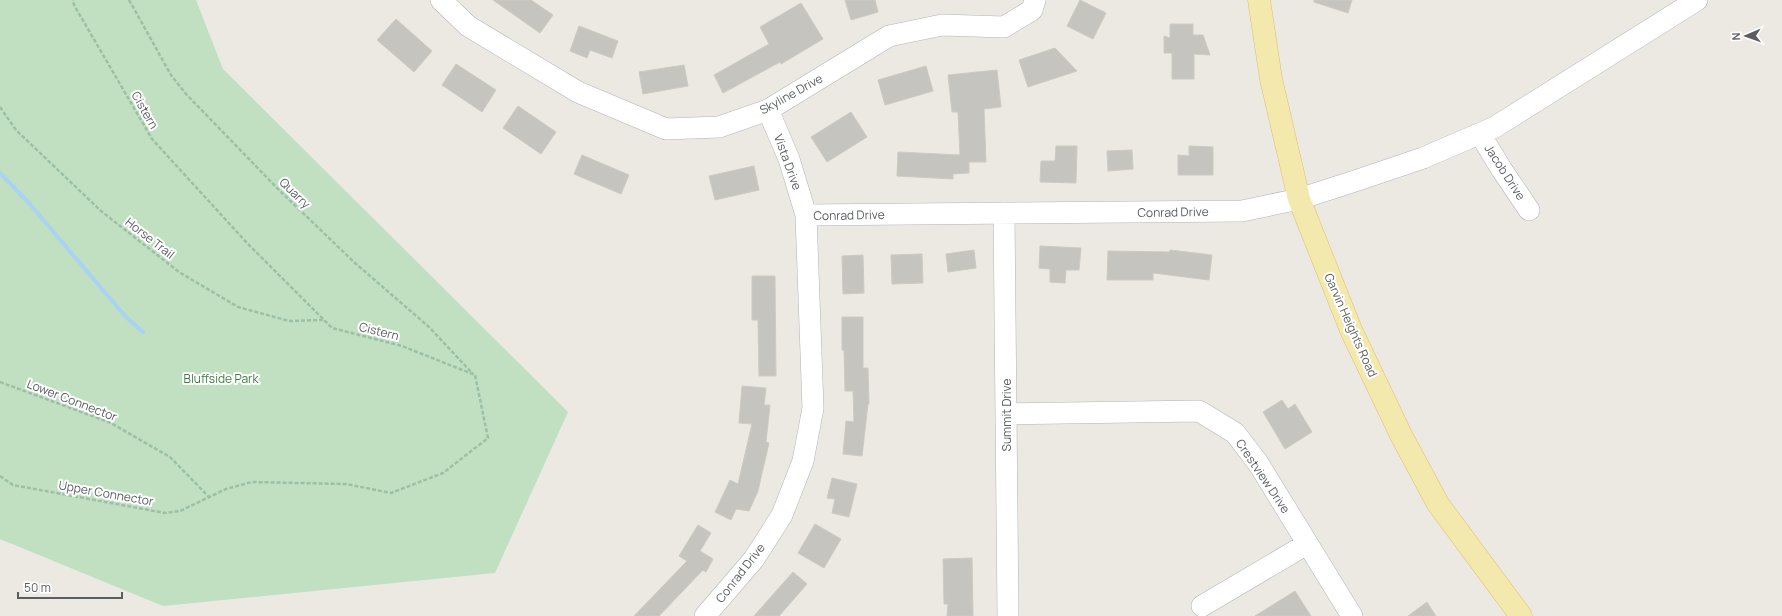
<svg xmlns="http://www.w3.org/2000/svg" width="1782" height="616" viewBox="0 0 1782 616" font-family="Manrope,sans-serif">
<rect width="100%" height="100%" fill="#ebe9e2"/>
<path fill="#c1e0c1" d="M0 0H196L223 69 568 412 495 573 163 606 0 539Z"/>
<g fill="none" stroke-linecap="round" stroke-linejoin="round">
<path stroke="#a9d2f3" stroke-width="4" d="M0 173 28 202 125 316 143 332"/>
</g>
<path fill="#c6c4be" stroke="#cecac1" d="M493 0H531L553 15 540 33Z
M845 0H875L878 12 851 20Z
M1080 0 1106 13 1093 39 1067 26Z
M1314 0H1352L1348 13 1314 2Z
M801 3 823 39 781 64 780 62 723 93 714 75 769 44 760 27Z
M396 19 432 51 414 72 377 40Z
M1170 24H1193V35H1203L1210 55 1194 54V79H1172V53H1164V36L1170 38Z
M579 26 618 41 612 58 590 50 587 58 570 51Z
M1055 48 1077 71 1028 87 1019 60Z
M456 64 496 90 482 112 442 85Z
M684 65 688 86 643 94 639 72Z
M926 66 933 91 885 105 878 80Z
M997 70 1001 107 984 109 986 162H969V173L953 174V179L897 176 898 152 960 155 958 112H952L948 75Z
M518 106 556 132 541 154 503 128Z
M851 112 867 137 827 162 811 137Z
M1056 146H1077L1076 183 1040 182 1041 161H1055Z
M1189 146 1213 147V175H1178V155L1189 156Z
M1132 150 1133 169 1108 171 1107 151Z
M582 155 629 175 621 194 574 174Z
M754 166 759 190 715 200 709 176Z
M1040 246 1081 248 1079 270H1066L1065 283 1050 282V269L1039 268Z
M974 250 976 268 948 272 946 254Z
M1170 250 1212 255 1209 280 1153 273V280H1107L1108 251 1170 252Z
M922 254 923 283 892 284 891 255Z
M863 255 864 293 843 294 842 256Z
M752 276H775L776 376H759L758 320H752Z
M842 317H863V368H868L869 404H868L862 456 843 454 846 421 854 422 853 391H845L844 350H842Z
M742 386 766 388 764 405H770L766 442 769 443 758 491 749 511 736 509 731 520 715 512 730 480 738 484 752 424 739 423Z
M1282 400 1288 409 1295 404 1312 432 1285 449 1263 412Z
M832 478 857 484 849 517 832 513 835 499 827 498Z
M815 524 841 539 824 568 798 553Z
M698 525 711 533 700 551 713 559 706 572 703 570 659 616H634L687 561 679 556Z
M972 558 973 616H947L948 604H944L943 559Z
M793 572 807 584 779 616H754Z
M1295 591 1311 616H1255Z
M1427 602 1436 616H1408Z"/>
<g fill="none" stroke-linecap="round" stroke-linejoin="round">
<defs>
<path id="minor" d="M441 0 468 26 578 92 666 129 719 127 768 110 889 36 942 25 1004 27 1032 10 1035 0
M1480 134 1502 170 1529 210
M1004 213 1008 616
M806 215 1242 211 1299 199 1355 181 1423 158 1495 127 1697 0
M1006 414 1199 411 1235 433 1258 463 1352 616
M1202 606 1307 544
M705 616 754 559 782 515 803 461 813 408 806 215 789 159 768 110"/>
<path id="major" d="M1259 0 1271 79 1299 199 1351 330 1401 435 1438 504 1521 616"/>
</defs>
<use href="#minor" stroke="#b2b4b7" stroke-width="22"/>
<use href="#major" stroke="#debe67" stroke-width="23"/>
<path stroke="#9bc0a6" stroke-width="2.5" stroke-dasharray="4 2" stroke-linecap="butt" d="M129 0 171 75 186 94 279 190 355 263 429 327 473 374
M0 107 16 130 101 211 179 272 238 307 289 321 323 320
M0 382 111 423 170 457 209 497
M0 476 13 485 165 513 180 511 226 489 252 482 346 484 391 493 443 473 488 438 475 375 402 346 332 328 247 243 152 139 74 5 73 0"/>
<use href="#minor" stroke="#fff" stroke-width="21"/>
<use href="#major" stroke="#f4e9ad" stroke-width="22"/>
</g>
<g text-anchor="middle" dominant-baseline="central" stroke-width="4" stroke-linejoin="round" paint-order="stroke">
<g font-size="12" fill="#5a5d60" stroke="#fff">
<text transform="translate(791 94) rotate(-29)">Skyline Drive</text>
<text transform="translate(145 110) rotate(60)">Cistern</text>
<text transform="translate(788 162) rotate(70)">Vista Drive</text>
<text transform="translate(1505 172) rotate(57)">Jacob Drive</text>
<text transform="translate(295 193) rotate(44)">Quarry</text>
<text transform="translate(1173 212) rotate(-1)">Conrad Drive</text>
<text transform="translate(849 215) rotate(-1)">Conrad Drive</text>
<text transform="translate(150 238) rotate(38)">Horse Trail</text>
<text transform="translate(1351 325) rotate(66)">Garvin Heights Road</text>
<text transform="translate(379 331) rotate(14)">Cistern</text>
<text transform="translate(72 400) rotate(21)">Lower Connector</text>
<text transform="translate(1006 415) rotate(-90)">Summit Drive</text>
<text transform="translate(1263 476) rotate(56)">Crestview Drive</text>
<text transform="translate(106 493) rotate(10)">Upper Connector</text>
<text transform="translate(740 573) rotate(-52)">Conrad Drive</text>
</g>
<g font-size="12" fill="#3e7b41" stroke="#fff">
<text x="221" y="378">Bluffside Park</text>
</g>
</g>
<g transform="translate(1746 36) rotate(268)" stroke="#ffffff" stroke-width="3" paint-order="stroke">
<path d="M0-3L7 15L0 10L-7 15Z" fill="#5a5d60"/>
<text y="-6" font-size="11" font-weight="bold" text-anchor="middle" fill="#5a5d60">N</text>
</g>
<path d="M18 592v6h104v-6" fill="none" stroke="#5a5d60" stroke-width="2"/>
<text x="24" y="592" font-size="12" fill="#5a5d60" stroke="#ffffff" stroke-width="3" paint-order="stroke">50 m</text>
</svg>
